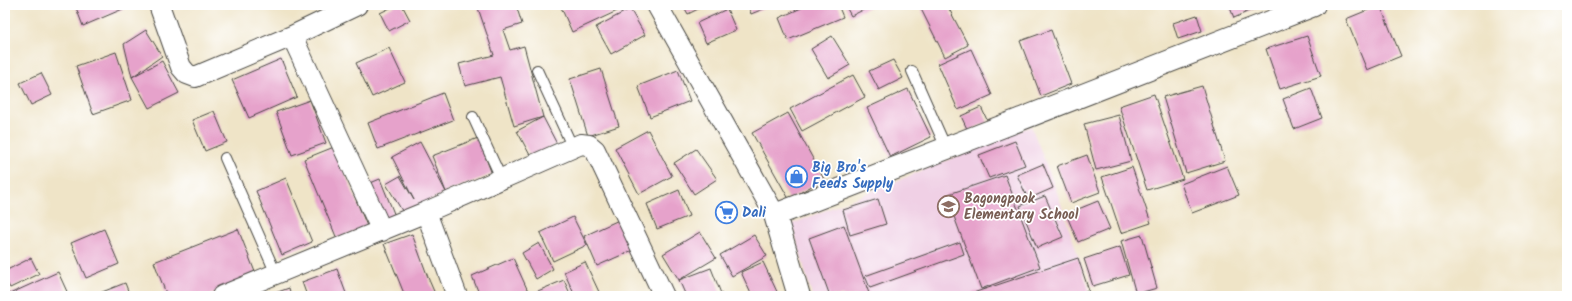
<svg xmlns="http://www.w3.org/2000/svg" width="1572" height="301" viewBox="0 0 1572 301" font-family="Kalam,sans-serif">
<rect width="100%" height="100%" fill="#fff"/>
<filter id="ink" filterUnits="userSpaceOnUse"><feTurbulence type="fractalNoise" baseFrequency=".025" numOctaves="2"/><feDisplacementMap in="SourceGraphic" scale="8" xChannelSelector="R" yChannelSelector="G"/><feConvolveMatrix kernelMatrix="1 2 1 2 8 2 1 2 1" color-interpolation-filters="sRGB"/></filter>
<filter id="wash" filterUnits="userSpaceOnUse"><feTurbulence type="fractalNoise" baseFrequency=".012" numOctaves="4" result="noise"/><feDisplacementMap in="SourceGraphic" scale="16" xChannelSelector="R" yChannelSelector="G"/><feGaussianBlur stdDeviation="0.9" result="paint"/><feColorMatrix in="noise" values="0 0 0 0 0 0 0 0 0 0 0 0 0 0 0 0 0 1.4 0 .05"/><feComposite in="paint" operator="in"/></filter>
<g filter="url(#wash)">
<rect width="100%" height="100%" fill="#efe4c7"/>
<path fill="#f0d0e5" d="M1031 126 1056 189 1090 291 1075 296H812L792 224Z"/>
<g id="blocks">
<path fill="#e6a2cb" d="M75 5H132L83 26Z
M396 5H402L410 20 389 31 380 13Z
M488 5H516L522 24 503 30 510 50 524 46 543 117 514 126 500 77 465 86 459 64 494 55 478 8Z
M560 5H630L572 32Z
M683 5H706L688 14Z
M748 5H773L751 14Z
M808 5H838L843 17 788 40 779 18Z
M845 5H873L851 16Z
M924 5H947L968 45 945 57 920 7Z
M1229 5H1260V6L1234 18Z
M1380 5 1401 56 1367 70 1346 19Z
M630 9 645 35 611 54 596 27Z
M727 9 736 30 706 43 697 23Z
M1197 15 1202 31 1178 39 1173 23Z
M146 30 162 56 132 77 124 44Z
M1051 30 1071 84 1041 96 1020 41Z
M832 36 850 65 828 78 811 49Z
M1307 36 1321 76 1280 89 1266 49Z
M389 48 405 82 372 97 356 63Z
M971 49 992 95 958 110 938 64Z
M116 52 132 100 93 114 76 66Z
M281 59 297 97 249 118 232 80Z
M893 60 903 78 879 90 869 71Z
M162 61 179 93 149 108 132 77Z
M601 69 619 126 588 136 570 79Z
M678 70 690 101 650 117 638 86Z
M41 73 52 95 31 105 20 83Z
M853 75 865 97 802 131 790 109Z
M1202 86 1225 161 1186 173 1163 97Z
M1311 88 1322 118 1294 129 1283 99Z
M908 89 931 137 890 157 867 108Z
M443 93 453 120 378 149 368 123Z
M1154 94 1183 179 1147 190 1119 106Z
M310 100 326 143 292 155 276 112Z
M981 107 988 122 968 131 961 116Z
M214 111 227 142 205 151 192 120Z
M788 113 824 179 789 199 752 133Z
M1119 115 1131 161 1096 170 1084 124Z
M543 117 557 144 531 157 517 131Z
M648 130 672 176 639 194 615 148Z
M478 138 492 174 446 192 432 156Z
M1015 141 1025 165 989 178 979 155Z
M420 142 446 192 404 214 386 184 400 176 414 200 392 157Z
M334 147 367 226 337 239 304 159Z
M696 149 717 179 694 194 674 163Z
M1087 155 1100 192 1071 203 1057 166Z
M1043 164 1053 188 1028 199 1017 175Z
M1227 166 1239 195 1192 213 1181 184Z
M1132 167 1151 223 1121 233 1102 177Z
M1005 175 1040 267 981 289 946 195Z
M286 178 312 242 282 255 256 191Z
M380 179 395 216 383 221 368 184Z
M679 190 689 216 657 229 647 204Z
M1045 196 1063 237 1037 248 1020 206Z
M878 199 886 224 850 235 843 210Z
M1098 201 1110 229 1078 242 1066 214Z
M573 217 587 245 553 261 540 233Z
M621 219 635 249 597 266 584 236Z
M844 225 870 296H830L809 238Z
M104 229 119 264 86 278 71 243Z
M238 229 257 277 207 296H167L154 262Z
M700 232 716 258 679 280 663 254Z
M412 234 429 280 436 296H405L384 244Z
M754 235 767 256 732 276 720 255Z
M1142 235 1157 288 1136 294 1121 241Z
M960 242 964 254 870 288 865 276Z
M539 243 553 269 536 279 522 253Z
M1120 247 1129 275 1093 286 1084 259Z
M31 258 39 274 10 288 5 279V271Z
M513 258 528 291 517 296H480L472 276Z
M1078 258 1089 291 1073 296H964Z
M585 262 599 292 589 296H575L564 272Z
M763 262 779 296H752L741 272Z
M711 268 722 296H686L679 280Z
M337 269 347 296H307L302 282Z
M58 272 69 296H5L27 286Z
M564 280 571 296H535L533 293Z
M125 283 130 296H92Z
M289 288 291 296H267Z"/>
</g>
</g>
<g filter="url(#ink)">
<use href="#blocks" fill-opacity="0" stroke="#484742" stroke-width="1"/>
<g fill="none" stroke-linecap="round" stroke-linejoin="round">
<defs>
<path id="service" d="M537 70 573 148
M912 71 946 148
M473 117 501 178
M225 158 276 274"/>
<path id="minor" d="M159 5 181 67 187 74 195 77 292 36 357 5
M657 5 775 215
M292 36 382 231
M426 212 457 296
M222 296 426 212 581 144 589 145 595 150 664 296"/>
<path id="tertiary" d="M799 296 775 215 1314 5"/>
</defs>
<use href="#service" stroke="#484742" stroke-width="12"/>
<use href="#minor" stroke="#484742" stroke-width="22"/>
<use href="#tertiary" stroke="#484742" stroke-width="24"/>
<use href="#service" stroke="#fff" stroke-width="10"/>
<use href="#minor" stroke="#fff" stroke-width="20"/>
<use href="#tertiary" stroke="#fff" stroke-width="22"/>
</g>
</g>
<defs>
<symbol id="shop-ring" viewBox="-11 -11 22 22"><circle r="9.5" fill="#fff" stroke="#3f7fe0" stroke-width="1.5"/><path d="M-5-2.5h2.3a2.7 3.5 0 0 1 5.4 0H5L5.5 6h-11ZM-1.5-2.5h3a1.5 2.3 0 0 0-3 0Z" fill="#3f7fe0"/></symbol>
<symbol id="school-ring" viewBox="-11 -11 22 22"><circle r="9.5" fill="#fff" stroke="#8d6e63" stroke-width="1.5"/><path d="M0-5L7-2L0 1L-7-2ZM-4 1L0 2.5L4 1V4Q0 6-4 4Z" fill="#8d6e63"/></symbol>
<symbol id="supermarket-ring" viewBox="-11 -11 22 22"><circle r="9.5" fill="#fff" stroke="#3f7fe0" stroke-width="1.5"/><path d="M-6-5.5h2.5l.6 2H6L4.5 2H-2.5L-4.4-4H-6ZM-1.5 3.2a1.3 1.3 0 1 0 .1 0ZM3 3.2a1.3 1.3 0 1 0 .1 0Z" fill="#3f7fe0"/></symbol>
</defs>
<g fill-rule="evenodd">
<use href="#shop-ring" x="784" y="164" width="25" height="25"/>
<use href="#school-ring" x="936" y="194" width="25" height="25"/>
<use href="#supermarket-ring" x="714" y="200" width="25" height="25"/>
</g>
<g text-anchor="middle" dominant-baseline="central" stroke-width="3.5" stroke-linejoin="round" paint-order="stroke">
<g font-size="14" font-weight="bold" fill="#366cbe" stroke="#fff" text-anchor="start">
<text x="812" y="168">Big Bro's<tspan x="812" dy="16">Feeds Supply</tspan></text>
<text x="742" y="213">Dali</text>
</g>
<g font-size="14" font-weight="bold" fill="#785e54" stroke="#fff" text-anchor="start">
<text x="964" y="199">Bagongpook<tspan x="964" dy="16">Elementary School</tspan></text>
</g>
</g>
<rect width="1572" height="301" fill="none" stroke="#fff" stroke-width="20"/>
</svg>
